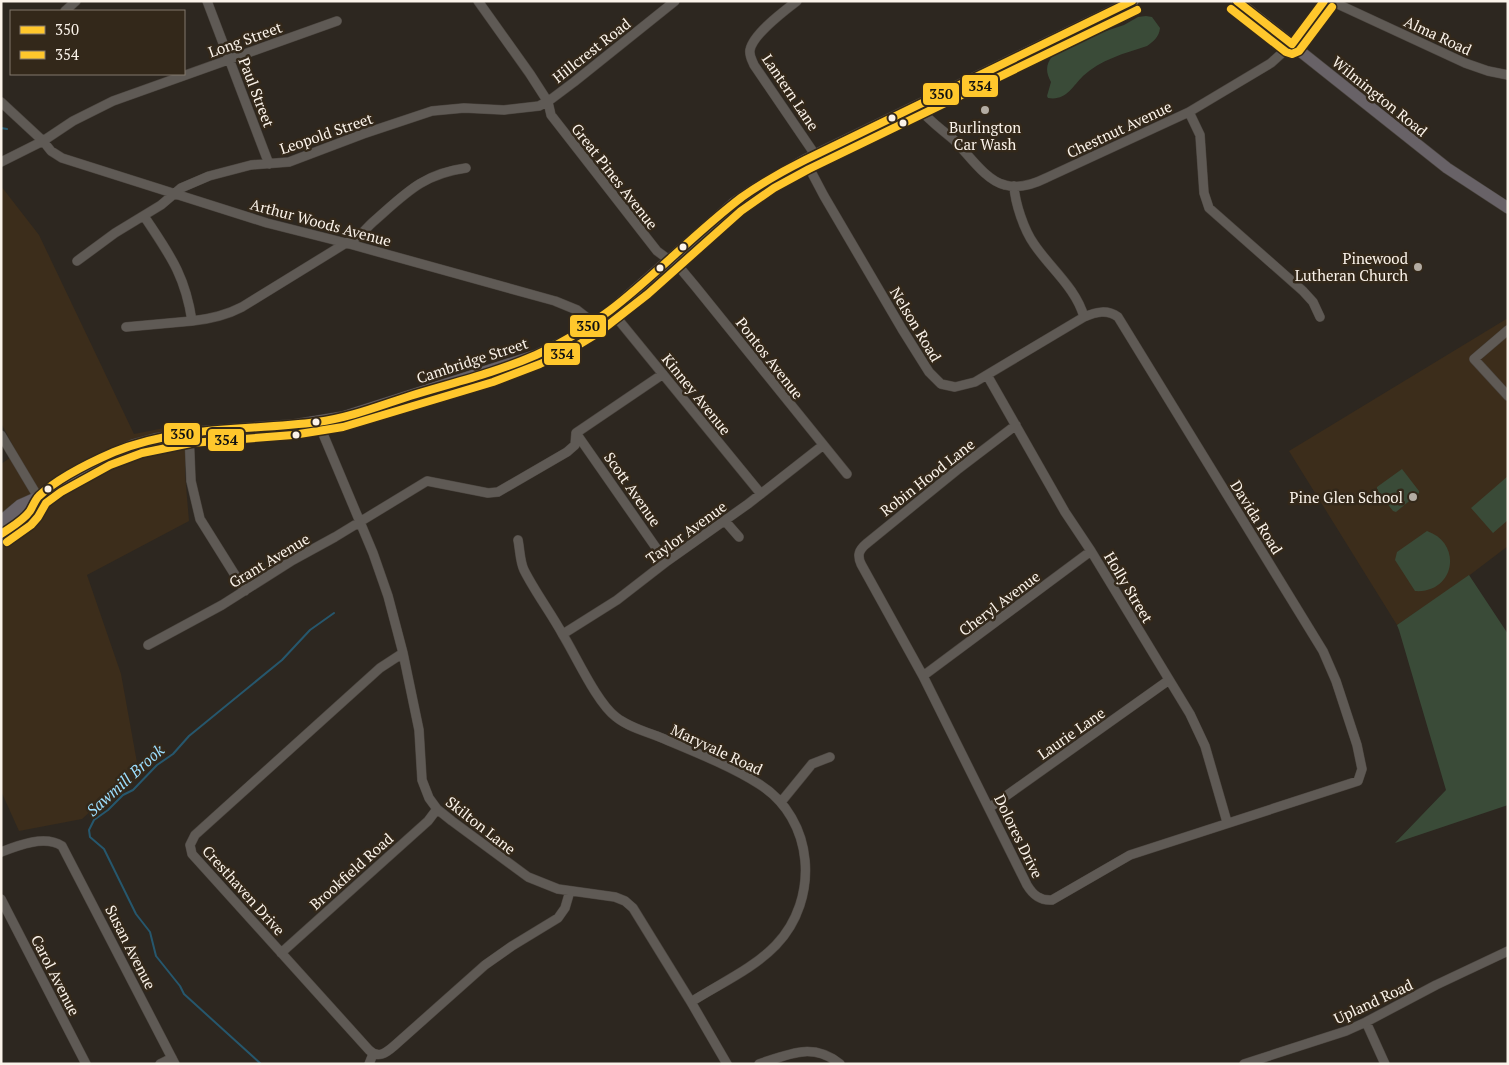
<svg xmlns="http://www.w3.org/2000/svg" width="1509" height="1065" viewBox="0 0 1509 1065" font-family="'PT Serif',serif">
<rect width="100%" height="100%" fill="#2d2720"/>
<path fill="#3c2d1b" d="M1 186 39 235 134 434 179 425 186 442 185 474 189 521 87 575 121 674 138 768 82 819 19 831 1 791V464L17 453 1 423Z
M1508 318V546L1458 584 1397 625 1289 451Z"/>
<path fill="#3a4b38" d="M1146 16 1152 17 1160 28C1159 37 1154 41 1147 46 1125 53 1100 60 1083 76 1072 87 1066 101 1048 98L1047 96 1051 82C1045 71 1046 64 1053 55L1074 46 1094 35 1124 25 1138 17Z
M1402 469 1419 491V493L1396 512 1393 511 1377 490V487Z
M1508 476V520L1493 533 1471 508Z
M1427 531C1464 544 1454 594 1415 591L1395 560 1397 552Z
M1469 575 1508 634V805L1395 843 1446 790 1399 630 1397 625Z"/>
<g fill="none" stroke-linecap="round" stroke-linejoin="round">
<path stroke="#26576d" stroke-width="2" d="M1 128 7 129
M261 1064 184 994 180 986 156 956 150 932 136 914 104 849 90 837 89 830 94 820 108 810 123 795 133 790 157 765 173 754 189 736 282 660 310 630 334 613"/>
<defs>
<path id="minor" d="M207 1 269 164
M478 1 530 74 548 102 551 115 657 251 680 268 695 286 847 474
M797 1C784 11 753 34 750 50 749 56 752 60 754 65L816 156
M1331 1 1465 63 1488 71 1508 75
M65 11 76 1
M1 102 43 141 51 151 62 158 267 223 346 243 555 301 577 310 595 324
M917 106C928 120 941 129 954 140 968 154 986 181 1005 185 1019 189 1034 184 1046 178L1189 112 1271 63 1292 44 1324 1
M1189 112 1200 135 1204 193 1209 208 1303 291 1313 302 1320 317
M805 160 824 196 902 329 929 372 941 384 955 387 975 382 1084 317C1096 312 1107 309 1118 317L1323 651 1336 681 1357 745 1362 769 1358 781 1130 855 1052 900C1040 901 1033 895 1027 885L923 676 861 564C857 555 859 550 866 544L957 470 1016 425
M1 162 43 141 73 121 113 101 337 21
M1014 186C1015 203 1024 230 1034 244 1050 268 1076 288 1084 317
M144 216C169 254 185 274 192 321 210 319 225 316 242 307L346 243C359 239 363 231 373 222 405 194 422 174 466 168
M77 261 115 233 161 205 181 188 209 176 251 165 289 162 363 134 432 111 464 108 504 110 539 106 550 100 574 82 675 1
M612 312 761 494
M126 327 192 321
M1508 330 1474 359 1508 396
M987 375 1065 512 1091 551 1190 714 1205 746 1227 822
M318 422 373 553 388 596 403 653 419 730 422 780 429 798 437 809 452 821 528 877 558 889 615 897 625 901 633 908 691 1002 727 1064
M189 433 191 481 200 519 245 591
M576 433 666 562
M576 433 663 374
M1 435 38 497
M725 521 739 537
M518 540C520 550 520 562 524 570 535 592 551 613 563 635 576 656 597 703 616 717 627 726 643 731 657 736 690 750 729 765 759 784 815 819 820 899 776 945 753 969 719 984 691 1002
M563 634 617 600 666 562 748 504 822 446
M148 645 222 605 293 560 335 537 427 481 488 493 498 492 567 452 575 445 576 433
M403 653 380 668 195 835 190 845 192 854 369 1050C378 1059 386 1053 394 1046L485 965 512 946 558 918 565 908 570 891
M923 676 1091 551
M781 802 812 764 830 757
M989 808 1169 680
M1 852C19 845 45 835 62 846L175 1064
M1 899 86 1064
M281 953 428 821 437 809
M1366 1022 1385 1064
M160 1064 172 1058
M369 1064 373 1054
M759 1064C789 1054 813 1042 840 1064
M1244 1064 1346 1031 1366 1022 1436 985 1508 951"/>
<path id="major" d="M1237 1 1447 168 1508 208
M1 521 20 505 38 497 75 472 133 445 155 439 197 432 294 425 343 417 537 355 566 341 602 319 734 203 755 189 805 160 1133 1
M1 534 29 511 38 497"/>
</defs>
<use href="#minor" stroke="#4b453f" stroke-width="10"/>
<use href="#major" stroke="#4b453f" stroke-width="12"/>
<use href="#minor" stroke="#5f5a55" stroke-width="9"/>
<use href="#major" stroke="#686267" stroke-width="11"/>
<defs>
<path id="bus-1" d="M1237 1 1292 44
M1292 44 1324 1
M1 534C11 527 23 521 30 511 33 506 35 500 39 496 58 478 91 462 114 452 179 425 250 431 317 422 349 418 379 406 410 396 452 383 495 373 536 355 620 318 671 251 742 197 762 183 783 171 805 160L1132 1"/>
<path id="bus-2" d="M1231 9 1286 52 1292 54 1299 51 1332 7
M7 542 31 525 38 517 46 503 61 492 110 465 142 453 191 443 293 435 343 427 493 382 540 364 570 350 598 333 648 294 741 211 774 188 809 169 1137 10"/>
</defs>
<use href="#bus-1" stroke="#33281a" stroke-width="11"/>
<use href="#bus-2" stroke="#33281a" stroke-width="11"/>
<use href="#bus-1" stroke="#ffc72c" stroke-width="8"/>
<use href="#bus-2" stroke="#ffc72c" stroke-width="8"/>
</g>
<g fill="#b3aca3" stroke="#33281a" stroke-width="2">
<circle cx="985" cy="110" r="5"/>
<circle cx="1418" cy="267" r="5"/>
<circle cx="1413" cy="497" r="5"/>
</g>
<g fill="#fbf3ea" stroke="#33281a" stroke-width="2">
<circle cx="892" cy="118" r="4.5"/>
<circle cx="903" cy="123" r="4.5"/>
<circle cx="683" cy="247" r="4.5"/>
<circle cx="660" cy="268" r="4.5"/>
<circle cx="316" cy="422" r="4.5"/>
<circle cx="296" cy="435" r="4.5"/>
<circle cx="48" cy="489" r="4.5"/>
</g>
<g text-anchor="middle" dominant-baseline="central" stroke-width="5" stroke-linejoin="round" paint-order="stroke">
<g font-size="15" fill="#fbf3ea" stroke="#33281a">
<text transform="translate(1438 35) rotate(25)">Alma Road</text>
<text transform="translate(245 39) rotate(-20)">Long Street</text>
<text transform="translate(591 50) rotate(-38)">Hillcrest Road</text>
<text transform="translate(257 92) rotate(69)">Paul Street</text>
<text transform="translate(791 92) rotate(56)">Lantern Lane</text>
<text transform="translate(1380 96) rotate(39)">Wilmington Road</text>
<text transform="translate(1119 129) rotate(-25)">Chestnut Avenue</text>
<text transform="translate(326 133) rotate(-19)">Leopold Street</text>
<text transform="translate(615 176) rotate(52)">Great Pines Avenue</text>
<text transform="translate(321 222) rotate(15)">Arthur Woods Avenue</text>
<text transform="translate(916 324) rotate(59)">Nelson Road</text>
<text transform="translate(770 358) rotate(52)">Pontos Avenue</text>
<text transform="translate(472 360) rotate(-18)">Cambridge Street</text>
<text transform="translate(697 394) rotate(51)">Kinney Avenue</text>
<text transform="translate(927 477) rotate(-38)">Robin Hood Lane</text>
<text transform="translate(633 489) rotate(55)">Scott Avenue</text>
<text transform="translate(1257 517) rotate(58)">Davida Road</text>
<text transform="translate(686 532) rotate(-36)">Taylor Avenue</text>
<text transform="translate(269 560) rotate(-31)">Grant Avenue</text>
<text transform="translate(1129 587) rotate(59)">Holly Street</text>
<text transform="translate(999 603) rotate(-37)">Cheryl Avenue</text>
<text transform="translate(1071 733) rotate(-35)">Laurie Lane</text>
<text transform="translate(717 749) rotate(25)">Maryvale Road</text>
<text transform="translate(481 825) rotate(38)">Skilton Lane</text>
<text transform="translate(1019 836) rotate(64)">Dolores Drive</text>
<text transform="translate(351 871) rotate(-42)">Brookfield Road</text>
<text transform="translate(244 890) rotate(48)">Cresthaven Drive</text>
<text transform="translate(131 947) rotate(63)">Susan Avenue</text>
<text transform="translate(56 975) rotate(63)">Carol Avenue</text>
<text transform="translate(1373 1001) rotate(-25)">Upland Road</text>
</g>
<g font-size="15" fill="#fbf3ea" stroke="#33281a" text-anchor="end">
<text x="985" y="127" text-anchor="middle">Burlington<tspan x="985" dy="17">Car Wash</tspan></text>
<text x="1408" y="258">Pinewood<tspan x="1408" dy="17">Lutheran Church</tspan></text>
<text x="1403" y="497">Pine Glen School</text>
</g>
<g font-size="16" font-style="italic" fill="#9cdefe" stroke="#33281a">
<text transform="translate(125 780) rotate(-42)">Sawmill Brook</text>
</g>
</g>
<g stroke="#33281a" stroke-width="2">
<rect x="961" y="74" width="38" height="24" rx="5" fill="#ffc72c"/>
<rect x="922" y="82" width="38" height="24" rx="5" fill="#ffc72c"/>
<rect x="569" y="314" width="38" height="24" rx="5" fill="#ffc72c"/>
<rect x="543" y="342" width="38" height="24" rx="5" fill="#ffc72c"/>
<rect x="163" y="422" width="38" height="24" rx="5" fill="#ffc72c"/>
<rect x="207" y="428" width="38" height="24" rx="5" fill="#ffc72c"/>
</g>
<g font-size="14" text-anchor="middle" font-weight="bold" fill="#111">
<text x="980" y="91">354</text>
<text x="941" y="99">350</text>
<text x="588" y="331">350</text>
<text x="562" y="359">354</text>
<text x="182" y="439">350</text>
<text x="226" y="445">354</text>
</g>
<rect width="1509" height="1065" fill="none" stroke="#fbf3ea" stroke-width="5"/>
<rect x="10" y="10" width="175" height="65" fill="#33281a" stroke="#83796d"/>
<rect x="20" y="26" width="25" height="8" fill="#ffc72c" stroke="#83796d"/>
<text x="55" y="35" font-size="15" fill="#fbf3ea">350</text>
<rect x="20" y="51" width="25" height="8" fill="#ffc72c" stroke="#83796d"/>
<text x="55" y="60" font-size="15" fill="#fbf3ea">354</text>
</svg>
